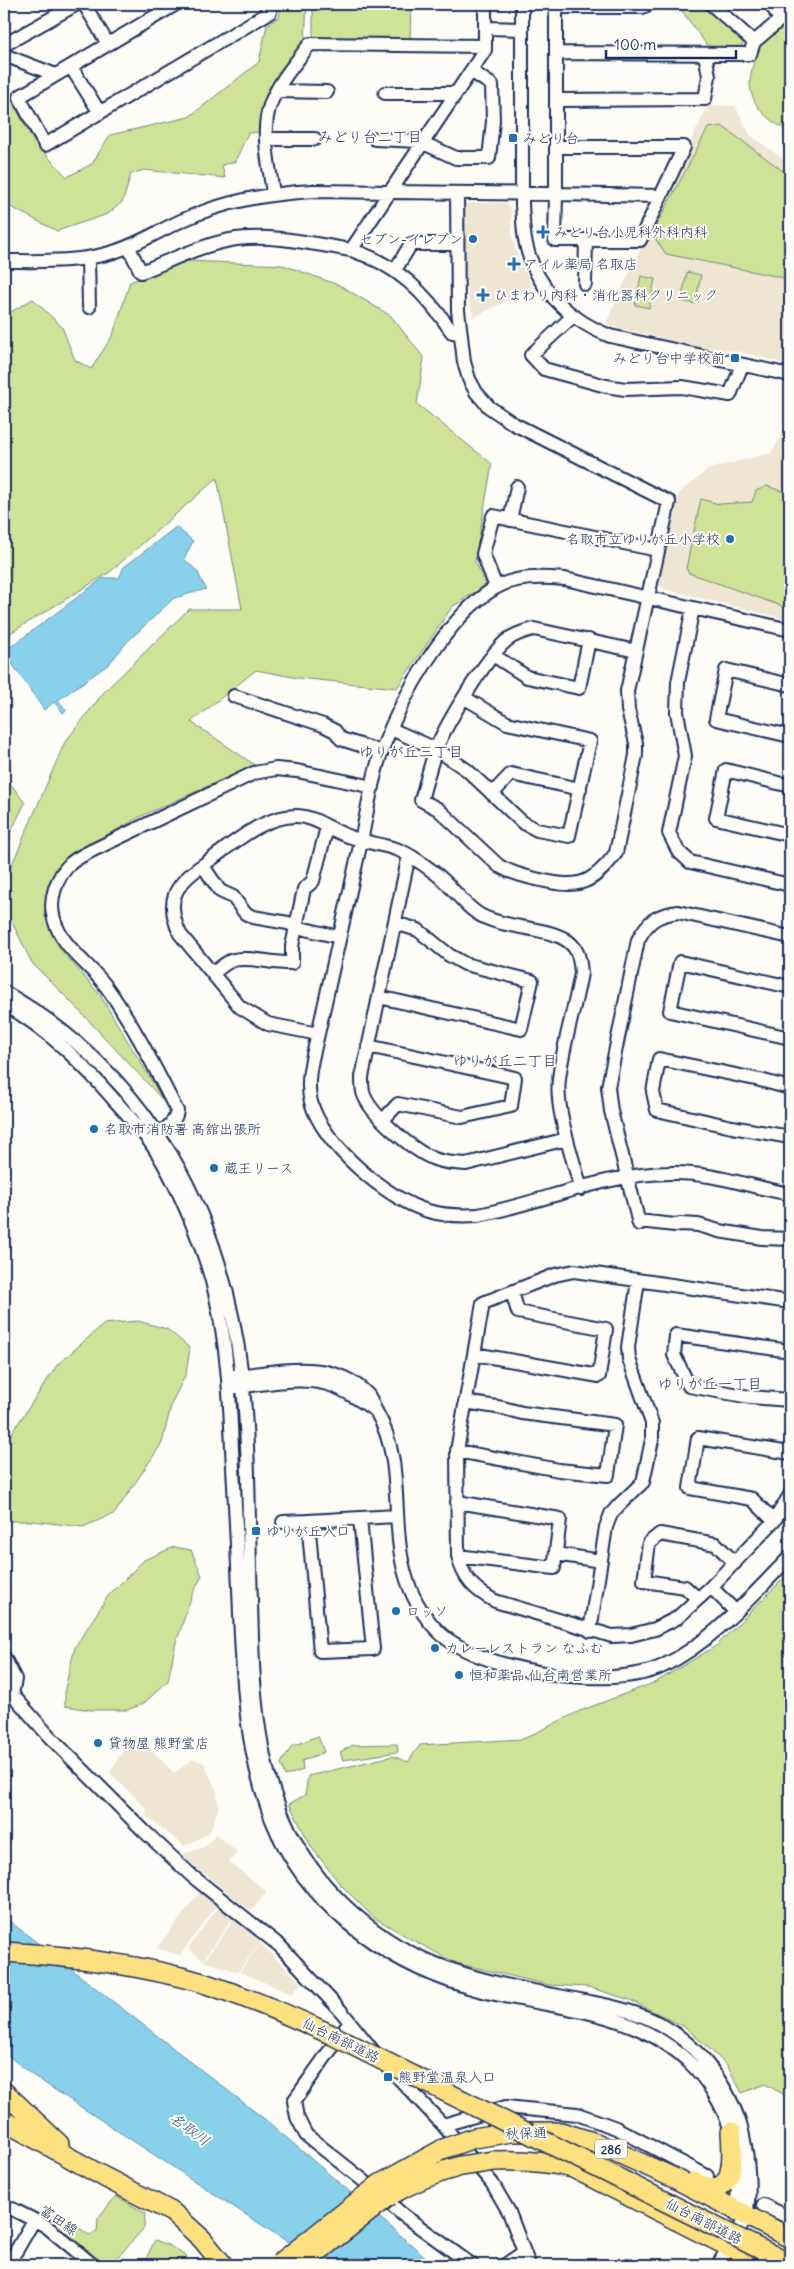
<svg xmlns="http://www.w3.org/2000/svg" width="794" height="2269" viewBox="0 0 794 2269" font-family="Delius,'Klee One',sans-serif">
<rect width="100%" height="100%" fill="#fdfcf7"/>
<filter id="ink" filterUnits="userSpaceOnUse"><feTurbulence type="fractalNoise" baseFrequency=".02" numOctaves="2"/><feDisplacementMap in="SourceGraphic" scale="10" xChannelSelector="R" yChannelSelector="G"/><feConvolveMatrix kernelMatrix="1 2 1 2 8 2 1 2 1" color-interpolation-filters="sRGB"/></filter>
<g filter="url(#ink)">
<path fill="#eee5d3" d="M708 105 735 106 750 135 790 164V365L740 352 701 347 613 327 606 323Z
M468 203H505L511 209 512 236 518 257 533 288 474 317 469 302 464 259V206Z
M785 431 790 437V620L664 589 659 585 679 493 709 469 771 453Z
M131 1736 139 1737 174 1773 193 1759 204 1763 217 1792 218 1809 209 1833 185 1846 146 1816 147 1809 110 1773Z
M216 1834 237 1852 229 1862 267 1892 251 1911 181 1855 205 1847Z
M200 1892 217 1905 180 1955 157 1948Z
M218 1907 233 1918 203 1960 188 1948Z
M234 1920 260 1942 238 1972 204 1961Z
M260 1943 301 1983 292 1994 240 1972Z"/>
<path fill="#cee398" stroke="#74897b" d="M282 4H307L305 39 275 83 270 86 266 96 268 100 260 120 261 132 248 133 235 162 222 165 225 178 144 170 131 174 123 201 108 214 57 231 7 205 4 199V95L10 97 34 142 67 177 92 164 110 135 189 117 259 62 267 25 279 17Z
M313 4H411L410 42 313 39Z
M677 4H705L746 38 740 49 709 48Z
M776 4H790V131C770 123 750 106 750 82 751 69 756 55 759 43L786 22Z
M722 126 790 176V279L666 254 652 234 708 128Z
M186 261 283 265 341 286 391 316 424 358 417 404 492 464 475 561 486 585 452 607 397 688 298 678 256 670 191 722 255 765 139 817 56 867 44 913 61 950 100 995 164 1101 74 1005 32 963 9 916 4 883 65 742 105 691 189 609H242L217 478 110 572 4 637V316L33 299 62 327 75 360 91 369 113 335 130 282Z
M687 272 701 275 695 304 681 301Z
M641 276 655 279 649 308 635 305Z
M767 486 790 494V609L689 573 686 568 701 499 719 504 752 502 756 491Z
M4 775 25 803 4 845Z
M138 1321 167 1329 190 1348 186 1374 172 1402 162 1443 115 1513 83 1527 33 1521H4V1441L9 1437 58 1364 104 1324Z
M174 1547 191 1550 202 1576 192 1595 175 1646 168 1681 143 1704 127 1710H91L65 1706V1688L75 1647 108 1596 144 1560Z
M790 1572V2098L765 2084 742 2093 727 2065 685 2027 630 2000 588 1987 549 1985 456 1963 418 1943 373 1917 340 1884 312 1848 289 1804 305 1795 308 1776 393 1756 408 1762 420 1745 523 1739 580 1711 656 1682 716 1646Z
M318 1736 324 1752 302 1761 303 1770 285 1776 281 1763 292 1746Z
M397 1744 398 1752 343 1760 340 1752 353 1745Z
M116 2196 145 2213 144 2228 117 2258 118 2265H101L52 2224 60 2214 89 2235 97 2231 98 2218Z
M155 2240 170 2246 187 2257 182 2265H143Z"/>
<path fill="#89d1eb" stroke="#5d90b3" d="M176 527 193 541 184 559 197 571 206 589 174 598 127 642 109 664 58 700 66 710 63 713 54 702 44 710 4 652 103 578H119L124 567Z
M4 1917 267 2121 435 2265H323L32 2075 4 2052Z"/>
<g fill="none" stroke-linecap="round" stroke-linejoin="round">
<defs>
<path id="minor" d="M84 4 108 44
M522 4V205C523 217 523 229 525 240 534 286 567 319 610 336L790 375
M556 7H643L649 4
M485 28 521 29
M754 42 780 20 771 4
M4 45 77 4
M556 53 750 54 754 42 711 4
M4 55 56 75 176 4
M71 67 100 113
M56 75 19 97 45 145 270 12 266 4
M277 91 327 92
M385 93H456
M557 100 705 99 709 76 705 54
M266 139H315
M375 139 419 141 456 158H489L493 121 492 85 471 71
M556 147H684L640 240H555L556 194 660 196
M457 193 458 310 464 362 469 379 476 392 489 407 514 424 669 502 627 691 628 710 636 743V755L616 853C590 888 575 888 536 879 522 876 511 873 499 866L438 809 421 800C426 783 430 766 436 749 446 724 486 658 506 641 514 634 525 631 534 629L636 651
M273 194C270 169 263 142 267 117 271 90 294 65 310 44L485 46
M129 248 141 272C172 260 203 244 236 239 275 234 313 244 351 250
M88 258 89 307
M4 261C39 261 75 263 110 253 136 246 158 231 183 220 225 201 266 194 312 191L556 194V4
M395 270 411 244H456
M585 284 586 240
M573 316 531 355 544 369 606 386 625 389 682 387 730 395 742 365
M461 334 452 332C426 294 397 264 351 250L485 50V4
M510 520 517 487
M496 587 483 554 493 516 658 550
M693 608 678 682 677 712 685 756 669 833 678 851 690 862 790 885
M790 630 565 579C541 577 516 576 495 588 447 616 401 698 382 750 371 781 367 814 360 846 346 909 332 971 318 1034 313 1056 305 1080 311 1102 322 1144 388 1200 428 1211 445 1216 461 1216 478 1215 542 1203 605 1173 671 1173 712 1172 750 1187 790 1194
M493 655 527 677 579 688 589 640
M790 685 726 670 716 719 790 736
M234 696 323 725 335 731 341 739 382 752
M391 729 436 749 467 770 522 822 537 830 569 836 590 741 507 723 465 698
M790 786 726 770 716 818 790 835
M492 794 511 774 580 789
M409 855 362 1077C362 1082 362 1087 363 1092 368 1113 413 1150 432 1158 442 1163 455 1163 466 1164L567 1139
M203 866 220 891 233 897 245 913 253 917 288 923 296 927 304 889 313 881 327 827
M213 973C219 969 226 962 233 960 251 956 273 964 292 963V946L296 927 339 937
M790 987 680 962 670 1011 790 1038
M4 992C150 1075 223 1213 242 1377 250 1451 248 1526 251 1600 253 1685 254 1773 299 1848 329 1899 381 1943 436 1964 477 1980 520 1989 564 1997 593 2003 624 2007 652 2020 694 2040 726 2080 740 2124 747 2148 752 2190 746 2214 741 2231 727 2249 718 2265
M379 997 521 1029 532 981 465 964 449 955 418 930 395 923
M4 1004C48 1029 83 1064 116 1102 128 1115 140 1128 150 1142 176 1178 205 1250 215 1293 227 1344 230 1397 232 1449 235 1504 238 1559 240 1614 243 1685 246 1754 272 1820 305 1903 382 1961 465 1986 544 2011 632 2003 694 2067 712 2086 727 2113 733 2139
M318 1034 268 1024 240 1007 180 934C165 901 174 885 203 865 230 847 261 816 296 816 315 816 330 830 348 836 363 842 380 844 396 849 410 854 423 864 435 873 452 885 464 907 482 916 506 929 551 927 569 942 579 950 580 961 581 973 575 1008 563 1044 559 1079 555 1110 573 1158 581 1189
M368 1046 515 1078 511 1106 462 1117 398 1104 383 1120
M790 1088 760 1080 659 1059 653 1092 657 1110 732 1127 790 1137
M154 1137C164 1130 175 1124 177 1111 155 1068 133 1023 105 985 88 963 61 946 54 919 48 899 57 876 71 863 77 858 85 854 91 851L254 773 276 769 297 771 373 787
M638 1221 675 1225 681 1224 698 1225 719 1231 762 1238 790 1239
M639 1224 611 1111 608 1087 638 940C648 921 656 915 678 912L790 937
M790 1302 574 1271 555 1275 483 1303 457 1451 458 1556C463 1578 474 1590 495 1601L612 1636 631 1635 655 1629 677 1618 711 1587 774 1521 790 1495
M790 1351 676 1335 674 1355 689 1386 750 1397 790 1400
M474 1354 599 1376 606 1329 518 1312 512 1292
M235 1376C280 1372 332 1357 368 1395 372 1400 373 1407 377 1413 406 1463 389 1526 407 1580 414 1601 425 1619 441 1634 483 1672 612 1691 663 1666 714 1641 751 1596 790 1557
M236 1387C267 1384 306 1374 336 1387 350 1393 363 1402 376 1411
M457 1451 559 1470 608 1475 615 1425 522 1413 503 1408 465 1402
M457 1502 560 1519 554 1568 458 1556
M360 1519 373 1649 320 1651 308 1521 396 1516
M774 1521 752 1499 690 1488 698 1438 790 1453
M283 1522 308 1521
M556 1554 601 1561
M711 1587 735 1611
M698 1599 685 1587 644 1581 649 1543 660 1534 716 1544 735 1563
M590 1631 606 1527 611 1514 619 1505 643 1482 652 1440V1423L629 1359 628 1347 638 1281
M4 1657 15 1679 12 1695
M4 1685 49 1736 144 1831 192 1876 280 1946 341 2011 374 2052 443 2125 492 2183 509 2212 529 2265
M350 2022 294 2101 297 2117 306 2135 364 2181 403 2215 472 2265
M443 2125 506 2107 577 2114 616 2128 707 2176
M4 2205 46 2226 93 2265
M763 2205 790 2218
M736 2215 738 2185 737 2161
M8 2265 34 2220
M505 2265 524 2252"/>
<path id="highway" d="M4 2092 59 2144
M4 2121 106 2178 172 2212 202 2239 223 2265
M474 2138 512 2132H561L596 2143 674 2178 790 2238
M494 2161C522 2160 546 2161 573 2168L765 2265
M694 2182C736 2203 733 2159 731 2132
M380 2184 443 2149
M389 2196C412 2182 435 2173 461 2166"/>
</defs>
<use href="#minor" stroke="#1b2f5e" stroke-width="16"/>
<use href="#highway" stroke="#1b2f5e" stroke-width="22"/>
<use href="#minor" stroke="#fdfcf7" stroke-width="12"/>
<use href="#highway" stroke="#fde080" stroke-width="19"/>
<defs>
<path id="highway-bridge" d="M4 1952C71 1956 138 1964 203 1983 247 1997 289 2015 330 2034L790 2264
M443 2149 474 2138
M461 2166 494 2161
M279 2264 380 2184
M301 2265 389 2196"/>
</defs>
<use href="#highway-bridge" stroke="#1b2f5e" stroke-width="22" stroke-linecap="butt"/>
<use href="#highway-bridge" stroke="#fde080" stroke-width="19"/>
</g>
</g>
<g fill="#1f6fb2" stroke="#fdfcf7" stroke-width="2">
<rect x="508" y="133" width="10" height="10" rx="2.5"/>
<path d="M540.5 224.5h5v5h5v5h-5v5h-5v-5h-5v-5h5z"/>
<circle cx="473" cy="239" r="5"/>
<path d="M511.5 256.5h5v5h5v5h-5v5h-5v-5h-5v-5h5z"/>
<path d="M480.5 287.5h5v5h5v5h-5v5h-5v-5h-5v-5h5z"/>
<rect x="730" y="353" width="10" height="10" rx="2.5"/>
<circle cx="730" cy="539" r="5"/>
<circle cx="94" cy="1129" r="5"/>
<circle cx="214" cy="1168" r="5"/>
<rect x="251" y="1526" width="10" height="10" rx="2.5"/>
<circle cx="396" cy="1611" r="5"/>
<circle cx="435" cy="1648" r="5"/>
<circle cx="459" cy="1675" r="5"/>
<circle cx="98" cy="1743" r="5"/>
<rect x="383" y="2072" width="10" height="10" rx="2.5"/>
</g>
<g text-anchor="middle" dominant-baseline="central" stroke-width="4" stroke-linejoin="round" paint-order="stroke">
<rect fill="#fdfcf7" stroke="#5f6c8c" stroke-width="1" x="595" y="2139.5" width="32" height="19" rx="4"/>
<g font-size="12" font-weight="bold" fill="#1b2f5e">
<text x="611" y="2149">286</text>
</g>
<g font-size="14" fill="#1b2f5e" stroke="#fdfcf7" text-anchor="start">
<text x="523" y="138">みどり台</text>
<text x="554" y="232">みどり台小児科外科内科</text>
<text x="463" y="239" text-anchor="end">セブン-イレブン</text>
<text x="524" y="264">アイル薬局 名取店</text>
<text x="494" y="295">ひまわり内科・消化器科クリニック</text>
<text x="725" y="358" text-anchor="end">みどり台中学校前</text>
<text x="720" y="539" text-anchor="end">名取市立ゆりが丘小学校</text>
<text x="104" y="1129">名取市消防署 高舘出張所</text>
<text x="224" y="1168">蔵王リース</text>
<text x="266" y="1531">ゆりが丘入口</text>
<text x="406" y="1611">ロッソ</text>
<text x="445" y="1648">カレーレストラン なふむ</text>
<text x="469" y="1675">恒和薬品 仙台南営業所</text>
<text x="108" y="1743">貸物屋 熊野堂店</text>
<text x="398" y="2077">熊野堂温泉入口</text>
</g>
<g font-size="14" fill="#1b2f5e" stroke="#fdfcf7">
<text transform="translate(341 2040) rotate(26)">仙台南部道路</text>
<text transform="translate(526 2133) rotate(-2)">秋保通</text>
<text transform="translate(59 2220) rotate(34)">富田線</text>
<text transform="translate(704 2221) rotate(27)">仙台南部道路</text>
</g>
<g font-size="15" fill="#1b2f5e" stroke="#fdfcf7">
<text x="370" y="136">みどり台二丁目</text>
<text x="411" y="751">ゆりが丘三丁目</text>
<text x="505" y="1060">ゆりが丘二丁目</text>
<text x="710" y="1383">ゆりが丘一丁目</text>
</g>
<g font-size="15" font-style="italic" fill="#365881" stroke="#fdfcf7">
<text transform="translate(190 2129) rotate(36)">名取川</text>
</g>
</g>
<rect width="794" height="2269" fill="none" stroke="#fdfcf7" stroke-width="20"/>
<rect x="10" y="10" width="774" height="2249" fill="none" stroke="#1b2f5e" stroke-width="2" filter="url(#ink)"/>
<path d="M606 50v8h130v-8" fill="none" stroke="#1b2f5e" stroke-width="2.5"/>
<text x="614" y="50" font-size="15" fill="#1b2f5e" stroke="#fdfcf7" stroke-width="4" paint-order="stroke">100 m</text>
</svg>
